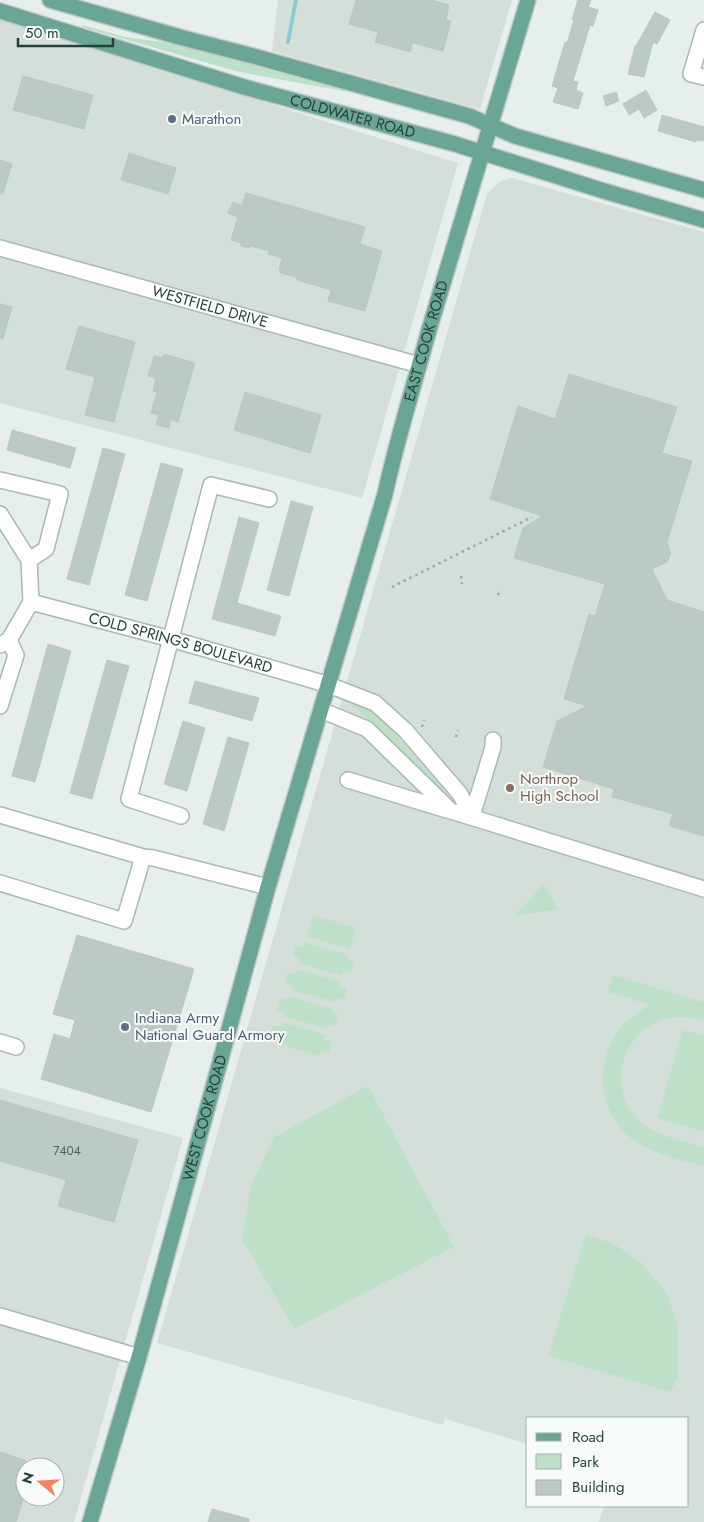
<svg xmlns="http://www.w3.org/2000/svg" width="704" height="1522" viewBox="0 0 704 1522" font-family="Jost,sans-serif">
<rect width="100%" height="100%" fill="#e6efeb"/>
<path fill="#d4dfda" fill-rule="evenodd" d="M278 0H512L480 109 272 51Z
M0 19 458 163 362 498 0 403Z
M512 178 704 232V1522H599L604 1506H688V1418H528V1444L445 1419 443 1425 157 1343 487 194 497 184 504 180Z
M0 1088 183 1138 74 1522H0ZM25 1467H55V1497H25Z"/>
<path fill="#bfe0c8" d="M83 25 125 37 177 44 349 92 239 72 82 27Z
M354 702 369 709 383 721 444 789 442 791 353 705Z
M543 885C551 892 555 900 557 910L515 915Z
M313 915 356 928 350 949 307 936Z
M305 942 348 955 347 960 355 962 351 973 344 971 342 976 299 963 300 958 293 956 296 945 303 947Z
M297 969 341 982 340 986 347 989 344 1000 336 998 335 1002 291 990 292 985 285 983 288 972 296 974Z
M613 975 704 1002V1021C692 1017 679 1015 666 1019 619 1030 605 1094 643 1124 660 1137 684 1141 704 1147V1166C681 1160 655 1155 635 1141 600 1117 593 1066 617 1032 626 1019 638 1013 650 1005L608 992Z
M289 996 333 1009 332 1013 339 1015 336 1026 328 1024 327 1029 283 1016 284 1012 277 1010 280 998 288 1000Z
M282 1022 325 1035 324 1040 332 1042 329 1053 321 1051 319 1056 276 1043 277 1039 269 1036 273 1025 280 1027Z
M683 1030 704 1036V1132L657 1118Z
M368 1086 454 1247 294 1329 242 1239 251 1186 274 1137Z
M586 1234 616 1245 641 1263 666 1292 678 1326V1378L670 1392 548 1356Z"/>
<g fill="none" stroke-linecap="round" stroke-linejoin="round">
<path stroke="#8ec9d4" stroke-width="4" d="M288 42 296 0"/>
</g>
<path fill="#bbcac4" stroke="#b8c9c2" d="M356 0H431L449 5 446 20 451 21 443 51 413 43 410 52 375 42 378 32 349 24Z
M578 0H591L588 7 598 10 593 26 590 25 573 81 578 82 576 90 583 93 578 109 553 102 558 88 552 86 565 42 567 43 574 20 572 19Z
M655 12 670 20 657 44 653 42 644 77 628 74 635 46H636Z
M23 76 93 95 84 129 13 110Z
M646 90 657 110 644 118 639 109 629 115 623 104Z
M616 92 619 101 606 106 603 96Z
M662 115 704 127V141L696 140V142L658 131Z
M129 153 176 168 168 194 121 180Z
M0 160 12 164 3 194H0Z
M246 193 365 227 360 244 382 251 365 311 328 301 331 290 297 280 298 278 281 273 279 270 282 258 268 254 269 251 251 246 249 248 241 246V243L231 240 238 217 228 213 233 202 242 205Z
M0 304 12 307 3 339 0 338Z
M79 326 135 342 114 422 85 415 95 377 66 369Z
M164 354 195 363 178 422 171 419 169 428 156 425 159 415 151 413 157 392 153 391 156 378 148 376 154 356 163 358Z
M569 374 677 407 662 453 692 461 667 542 671 554 667 562 652 569 667 600 704 612V836L669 826 673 814 612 797 614 789 543 767 557 721 587 706 564 699 589 614 595 616 605 584 514 558 523 528 542 516 490 499 518 406 555 419Z
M245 392 321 415 310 453 234 430Z
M12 430 76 448 70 468 7 450Z
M103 448 125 454 89 585 67 579Z
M161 463 183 469 147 601 125 595Z
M291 501 313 507 289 596 267 590Z
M239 517 259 523 237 603 281 616 275 636 212 619Z
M48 644 71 651 35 782 12 776Z
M107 660 129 666 92 799 70 793Z
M195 681 259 698 252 721 189 703Z
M183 721 205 728 187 791 164 784Z
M228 737 249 743 224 831 203 824Z
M77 935 194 969 151 1112 41 1079 54 1034 70 1039 75 1020 53 1014Z
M0 1100 138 1140 114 1222 58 1206 66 1180 0 1161Z
M0 1452 25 1460V1494L16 1522H0Z
M212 1509 249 1519V1522H208Z"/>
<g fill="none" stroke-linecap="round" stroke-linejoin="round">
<defs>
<g id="minor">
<path d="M704 30 691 74 704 77"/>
<path id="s1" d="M0 248 419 365"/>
<path d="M0 480 60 494 46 549 29 560"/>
<path d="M0 514 29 560 31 602 9 640 0 645"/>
<path id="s2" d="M31 602 171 639 302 677 329 685 375 703 405 730 460 794 472 816"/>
<path d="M0 706 16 655 9 640"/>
<path d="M321 710 367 729 451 811 704 889"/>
<path d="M348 780 447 810"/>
<path d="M0 815 143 857 153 858 268 887"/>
<path d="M181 816 129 799 211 485 269 499"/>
<path d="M472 816 493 747V740"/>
<path d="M0 883 124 921 143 857"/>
<path d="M0 1042 16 1047"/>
<path d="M0 1316 139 1357"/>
</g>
<g id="major">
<path d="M50 0 183 38 253 56 469 116 515 136 704 190"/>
<path id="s3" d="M0 11 244 87 455 144 604 191 704 220"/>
<path id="s4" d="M90 1522 139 1357 268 887 385 494C397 439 414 385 429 330 461 220 496 110 528 0"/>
</g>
</defs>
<use href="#minor" stroke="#a8b8b2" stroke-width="18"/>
<use href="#major" stroke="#c2cac8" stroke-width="18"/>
<path stroke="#86b3a5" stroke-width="2.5" stroke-dasharray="2.5 4" stroke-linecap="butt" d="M461 576 462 584
M392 587 532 517
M498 595 501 589
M422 727 424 720
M456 737 458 730"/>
<use href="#minor" stroke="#fff" stroke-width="15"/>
<use href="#major" stroke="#6aa596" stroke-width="15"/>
</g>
<g fill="#5c6f8a" stroke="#f7fbf9" stroke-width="2">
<circle cx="172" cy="119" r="5"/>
<circle cx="125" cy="1027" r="5"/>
</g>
<circle fill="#8d6e63" stroke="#f7fbf9" stroke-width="2" cx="510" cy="788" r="5"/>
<g text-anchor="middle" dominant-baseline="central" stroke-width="4" stroke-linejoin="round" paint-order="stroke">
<g font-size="12" fill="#4a645c">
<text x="67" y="1151">7404</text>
</g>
<g font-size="15" fill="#24423a" stroke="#f7fbf9">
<text stroke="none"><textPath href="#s3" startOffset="368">COLDWATER ROAD</textPath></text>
<text stroke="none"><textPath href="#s1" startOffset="218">WESTFIELD DRIVE</textPath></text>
<text stroke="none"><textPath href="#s4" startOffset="1228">EAST COOK ROAD</textPath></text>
<text stroke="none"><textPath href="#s2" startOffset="155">COLD SPRINGS BOULEVARD</textPath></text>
<text stroke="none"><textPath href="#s4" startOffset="420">WEST COOK ROAD</textPath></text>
</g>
<g font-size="15" fill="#4e5e75" stroke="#f7fbf9" text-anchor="start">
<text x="182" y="119">Marathon</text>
<text x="135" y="1018">Indiana Army<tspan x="135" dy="17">National Guard Armory</tspan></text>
</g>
<g font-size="15" fill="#785e54" stroke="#f7fbf9" text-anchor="start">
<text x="520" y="779">Northrop<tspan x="520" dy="17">High School</tspan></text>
</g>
</g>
<rect x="526" y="1417" width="162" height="90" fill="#f7fbf9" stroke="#a3b1ad"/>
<rect x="536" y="1433" width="25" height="8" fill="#6aa596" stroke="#a3b1ad"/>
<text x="572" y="1442" font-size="15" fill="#24423a">Road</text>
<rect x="536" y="1454" width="25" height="15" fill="#bfe0c8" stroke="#a3b1ad"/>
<text x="572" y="1467" font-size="15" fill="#24423a">Park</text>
<rect x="536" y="1480" width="25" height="15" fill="#bbcac4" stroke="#a3b1ad"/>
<text x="572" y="1492" font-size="15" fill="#24423a">Building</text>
<g transform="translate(40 1482) rotate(288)"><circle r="24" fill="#f7fbf9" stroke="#a3b1ad"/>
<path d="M0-4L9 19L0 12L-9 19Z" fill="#f4845f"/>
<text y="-8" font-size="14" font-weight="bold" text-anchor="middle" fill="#24423a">N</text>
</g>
<path d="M18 38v8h95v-8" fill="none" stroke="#24423a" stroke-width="2.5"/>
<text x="25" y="38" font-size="15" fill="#24423a" stroke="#f7fbf9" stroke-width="4" paint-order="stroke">50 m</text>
</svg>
